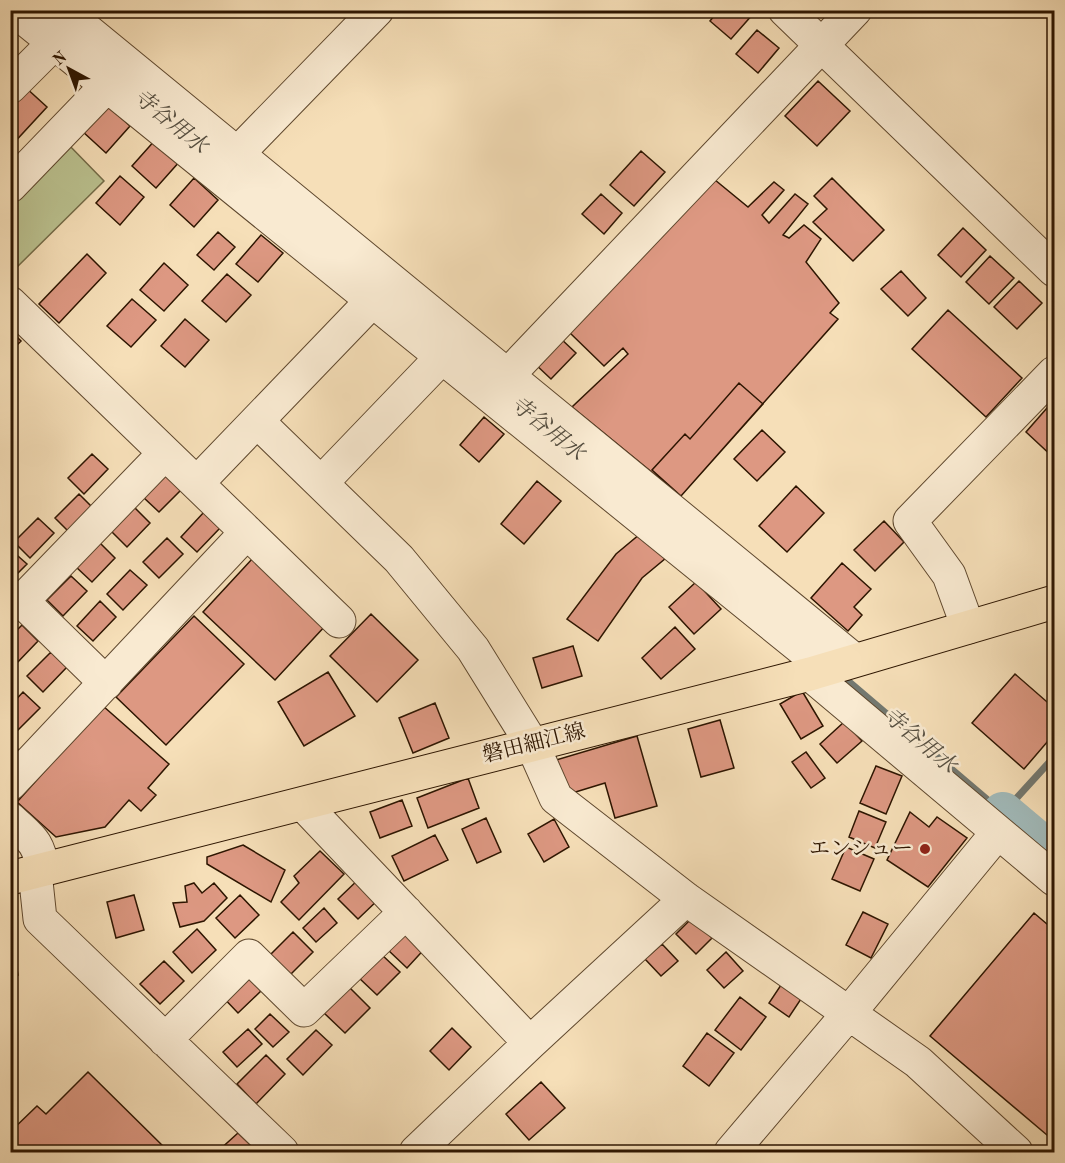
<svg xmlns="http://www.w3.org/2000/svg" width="1065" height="1163" viewBox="0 0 1065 1163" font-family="'Old Standard TT','Noto Serif JP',serif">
<rect width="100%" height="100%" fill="#f6dfb8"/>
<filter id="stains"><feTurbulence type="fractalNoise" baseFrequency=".00333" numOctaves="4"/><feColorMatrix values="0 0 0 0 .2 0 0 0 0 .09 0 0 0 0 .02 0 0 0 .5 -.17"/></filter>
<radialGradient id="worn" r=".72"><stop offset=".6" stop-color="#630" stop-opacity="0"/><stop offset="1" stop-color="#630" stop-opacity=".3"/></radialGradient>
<path fill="#bbc290" stroke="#746c48" stroke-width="1.5" d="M66 142 104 181 11 273V197Z"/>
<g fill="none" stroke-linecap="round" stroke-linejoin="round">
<path stroke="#737870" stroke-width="7" d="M841 675 1003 813 1054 757"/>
<path stroke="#a1baba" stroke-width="42" d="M1003 813 1054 856"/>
</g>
<path fill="#dd9882" stroke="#2d1500" stroke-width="1.5" d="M719 10H748L753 14 731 39 710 21Z
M757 30 779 48 758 73 736 54Z
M818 81 850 111 817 146 785 116Z
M24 86 47 107 10 147V101Z
M106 104 130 126 106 153 82 131Z
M156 139 180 161 156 188 132 166Z
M641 151 665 172 634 206 610 185Z
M709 175 748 207 774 182 784 190 762 215 769 223 795 194 808 204 783 235 789 238 804 225 821 239 806 262 839 303 830 313 838 319 681 496 572 407 628 354 623 348 604 366 569 332Z
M120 176 144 197 120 225 96 203Z
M194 178 218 200 194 227 170 205Z
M832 178 884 230 853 261 813 222 827 209 814 196Z
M601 194 622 213 604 234 582 214Z
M963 228 986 250 961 277 938 255Z
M218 232 235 247 214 270 197 255Z
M261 235 283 253 258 282 236 264Z
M87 254 106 273 59 323 39 304Z
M990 256 1014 278 989 304 966 282Z
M164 263 188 285 164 311 140 290Z
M901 271 926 298 908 316 881 289Z
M227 274 251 295 226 322 202 301Z
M1019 281 1042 303 1017 329 994 307Z
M132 299 156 320 131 347 107 326Z
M948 310 1022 378 986 417 912 349Z
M185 319 209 340 185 367 161 346Z
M10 330 21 341 10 352Z
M559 337 576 353 551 379 534 363Z
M739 383 763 404 681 496 652 470 685 434 690 439Z
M1054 400V458L1026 432Z
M484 417 504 434 479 462 460 445Z
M762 430 785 452 757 481 734 459Z
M92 454 108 469 84 494 68 478Z
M167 472 183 488 159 512 143 497Z
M537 481 561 501 524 544 501 524Z
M796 486 824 513 787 552 759 526Z
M79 494 95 510 71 534 55 518Z
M134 507 150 523 127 547 111 531Z
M204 512 220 528 197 552 181 537Z
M38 518 54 533 30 558 14 542Z
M884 521 904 542 875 571 854 550Z
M640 534 666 558 642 578 598 641 567 619 616 554Z
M167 538 183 554 159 578 143 562Z
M99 542 115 558 92 582 75 566Z
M10 549 27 564 10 581Z
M253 558 326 625 275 680 203 612Z
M842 563 871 589 854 607 862 615 848 631 811 598Z
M130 570 147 585 123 610 107 594Z
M71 576 87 591 63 616 47 600Z
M696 582 721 609 694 634 669 607Z
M100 601 116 617 93 641 77 626Z
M371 614 418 660 377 702 330 656Z
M194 616 244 664 166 745 116 697Z
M22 625 38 641 15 665 10 661V637Z
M675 627 695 649 661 679 642 658Z
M573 646 582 676 542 688 533 658Z
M51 652 67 667 43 692 27 676Z
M328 672 355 716 304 746 278 702Z
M1015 674 1054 708V734L1024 769 972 723Z
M802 691 823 726 801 739 780 704Z
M23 692 40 708 16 732 10 726V706Z
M435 703 449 738 413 753 399 718Z
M103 706 169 764 148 788 156 795 141 811 129 800 105 827 56 837 17 802Z
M720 720 734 768 701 777 688 729Z
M844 722 862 741 837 763 820 744Z
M637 736 657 806 615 818 605 783 556 798V760Z
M10 742 22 753 10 765Z
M806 752 825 778 811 788 792 762Z
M876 766 902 776 886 814 860 803Z
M468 778 479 808 428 828 417 798Z
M402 800 412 826 380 838 370 812Z
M859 811 886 822 875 848 849 837Z
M910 812 929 827 937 817 967 838 928 887 887 860Z
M486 818 501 852 477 863 462 829Z
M554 819 569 847 544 862 528 834Z
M435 835 448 860 404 881 392 856Z
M243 845 285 870 271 902 207 864V857Z
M846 847 874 859 860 891 832 879Z
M320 851 344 874 299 920 281 902 299 883 294 876Z
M362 876 382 896 358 919 338 899Z
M194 883 202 893 214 883 227 898 204 921 180 927 173 903 187 902 185 886Z
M134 895 144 930 116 938 107 902Z
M240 895 259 915 235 938 216 918Z
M324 908 337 923 316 942 303 928Z
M863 912 888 924 871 958 846 945Z
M1034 913 1054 930V1141L930 1036Z
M692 918 712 938 696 954 676 934Z
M410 926 429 944 407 968 387 949Z
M10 929 18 975 10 976Z
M197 929 216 950 192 973 173 952Z
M293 932 313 952 289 976 269 956Z
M662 944 678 961 661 976 645 959Z
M726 952 743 971 724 988 707 970Z
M380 953 400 972 377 995 358 977Z
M164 961 184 981 160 1004 140 984Z
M242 970 262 990 238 1013 219 993Z
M783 982 803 996 789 1017 769 1003Z
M348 986 370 1008 345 1033 323 1012Z
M740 997 766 1017 741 1050 715 1030Z
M270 1014 289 1032 273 1047 255 1029Z
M452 1028 471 1047 449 1070 430 1051Z
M248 1029 262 1044 237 1067 223 1052Z
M316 1030 332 1045 303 1075 287 1059Z
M707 1033 734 1053 709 1086 683 1066Z
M266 1055 285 1074 256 1104 237 1084Z
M88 1072 169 1152H10V1132L37 1106 46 1114Z
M541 1082 565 1108 529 1140 506 1114Z
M238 1133 258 1152H217Z"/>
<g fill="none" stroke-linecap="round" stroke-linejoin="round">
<defs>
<path id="minor" d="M14 10 826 668
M62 10 854 660
M785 10 1054 270
M10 87 54 43
M238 153 377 10
M10 186 122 70
M10 303 339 621
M508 375 855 10
M257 421 399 559 473 649 532 744 556 798 686 899 918 1062 1016 1152
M197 483 372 301 385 284
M321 483 442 357
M968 627 949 575 910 521 1054 373
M810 674 1054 879
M106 683 22 601 165 453
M10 784 247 532
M303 804 530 1043
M10 819C31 839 38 840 43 870
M35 872 40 919 282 1152
M165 1040 249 956 304 1010 406 912
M416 1152 530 1043 686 899
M731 1152 849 1013 998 832"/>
<path id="major" d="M10 878 810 674 1054 602"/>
</defs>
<use href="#minor" stroke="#5f482e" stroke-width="35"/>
<use href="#major" stroke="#2d1500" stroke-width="35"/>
<use href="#minor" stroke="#f9ead1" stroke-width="33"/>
<use href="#major" stroke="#f6dfb8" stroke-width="33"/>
</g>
<circle fill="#8f2418" stroke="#f9ead1" stroke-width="2" cx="925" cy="849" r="6"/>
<g text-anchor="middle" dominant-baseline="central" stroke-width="5" stroke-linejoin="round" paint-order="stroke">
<g font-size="21" fill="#2d1500" stroke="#f9ead1">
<text transform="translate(534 744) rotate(-14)">磐田細江線</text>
</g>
<g font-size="21" fill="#2d1500" stroke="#f9ead1" text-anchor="end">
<text x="913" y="849">エンシュー</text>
</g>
<g font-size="22" font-style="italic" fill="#564f41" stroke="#f9ead1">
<text transform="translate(170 122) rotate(39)">寺谷用水</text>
<text transform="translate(547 429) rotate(39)">寺谷用水</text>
<text transform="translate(919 741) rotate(40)">寺谷用水</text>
</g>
</g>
<rect width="1065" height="1163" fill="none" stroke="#f6dfb8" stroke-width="36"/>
<rect x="12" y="12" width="1041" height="1139" fill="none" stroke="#2d1500" stroke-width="3"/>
<rect x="18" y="18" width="1029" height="1127" fill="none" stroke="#2d1500" stroke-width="1.5"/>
<g transform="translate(69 69) rotate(319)" stroke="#f9ead1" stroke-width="4.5" paint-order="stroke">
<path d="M0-4.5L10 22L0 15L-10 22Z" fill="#2d1500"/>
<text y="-9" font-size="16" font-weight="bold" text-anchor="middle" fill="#2d1500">N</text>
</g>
<rect width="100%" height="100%" filter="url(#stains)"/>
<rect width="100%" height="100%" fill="url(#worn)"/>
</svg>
